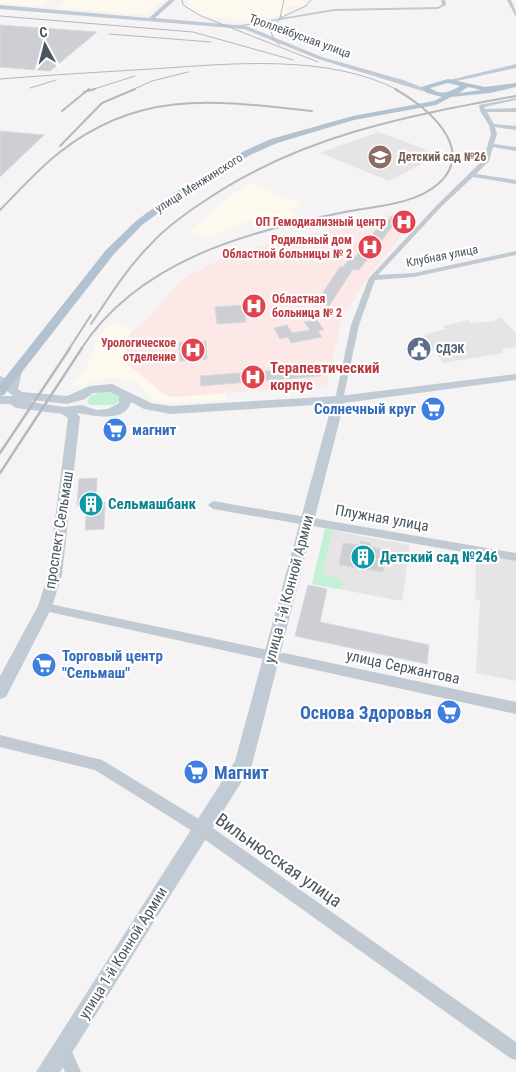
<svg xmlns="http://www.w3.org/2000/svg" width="516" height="1072" viewBox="0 0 516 1072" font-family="'Roboto Condensed',sans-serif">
<rect width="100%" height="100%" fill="#f5f3f3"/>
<path fill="#fdf9ef" d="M0 0H51L40 7 0 4Z
M68 0H164L146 15 56 8Z
M186 0H305L304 6H287L284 16 246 21 205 16 188 7Z
M254 183 301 205 291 209 299 214 261 227 249 221 210 237 189 232 231 195Z
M117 323 133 330 126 340 165 395 174 397 225 393 227 400 167 403 157 401 135 381 117 378 99 379 80 386 71 385 89 364 95 343 101 332Z"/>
<path fill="#e6e4e5" d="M378 132 428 150 432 159 389 181 320 153Z
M500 317 516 333V347L502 349 504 353 443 363 424 335 445 329 443 326 468 320 471 323 494 321Z
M325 529 410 545 402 601 312 584Z
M476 554 516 561V681L476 673 480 600 475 599Z"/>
<path fill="#fce8e6" d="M401 212 414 220 368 277 342 317 327 384 321 386 174 397 165 395 124 361 126 339 133 330 149 318 180 281 205 267 234 253Z"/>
<path fill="#c3f1d5" d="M101 392 118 393 121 400 114 405H90L87 402 90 396Z
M325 529 333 530 322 575 343 579 341 589 312 584Z"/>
<path fill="#cdcfd5" stroke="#d7d9de" d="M0 25 97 32 50 71 0 67Z
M0 131 44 135 0 177Z
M403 213 413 217 404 230 392 227 359 270 353 269 329 306 316 303 340 267H343L352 256 355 257 376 230H379L392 216Z
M244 305 246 322 217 324 215 307Z
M317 320 324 330 318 331 322 337 291 343 288 337 280 339 274 328 287 325 292 333 310 330 304 322Z
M206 341 207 359 180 361 179 343Z
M319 367 321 376 201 386 200 376Z
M97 478 96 502H105L104 529 85 530 87 505 77 506 79 479Z
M360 541 371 543 370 547 386 550 383 572 339 565 343 543 360 545Z
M308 585 327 589 320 622 429 645 427 664 295 636Z"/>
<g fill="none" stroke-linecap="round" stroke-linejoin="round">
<path fill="#c1cad2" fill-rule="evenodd" d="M441 0H445L446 5 438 9 334 11 237 27 235 26 334 9 437 7 442 5Z
M507 0H511L516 12V17Z
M516 98V100L484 107 485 109 516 108V112H487L494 124 516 126V130L495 127 497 134 494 144 516 147V151L493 147 489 161 476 174 516 180V184L473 177 442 206 378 275 414 273 516 251V255L414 277 375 280 359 325 343 400 339 403 336 402 335 400 351 325 369 278 438 204 483 160 491 134 489 125 480 111 479 105Z
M213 501 516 553V561L213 509 208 505Z
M45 603 263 649 267 650 269 654 267 658 263 659 45 611 41 610 40 607 41 604Z
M284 653 516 702V714L284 663 280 662 278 658 280 654Z
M0 735 102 760 207 824 516 1042V1060L510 1058 197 834 95 770 0 747Z
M62 1041 68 1043 81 1072H65L54 1049 56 1043Z"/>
<path fill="#c1cbd6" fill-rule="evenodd" d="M169 0H175L155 18 246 26 322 57 403 80 431 91 426 92 318 59 244 29 0 9V5L149 18Z
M516 64V68L448 83 445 81Z
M16 368 22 371 18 389 22 392 67 396 90 386 112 384 151 403 171 406 339 396 516 374V380L344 403 252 765 60 1072H36L235 761 332 404 171 414 144 409 131 402C125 424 91 415 77 413L80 417 62 575 52 607 6 697 0 699V676L38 606 48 575 68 418 62 414 16 408 10 404H0V396H13L6 390 10 371ZM110 392 119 396V403L108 409 97 410 81 405 65 407 31 402 33 400 67 404 85 399 93 393Z
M0 376 7 379 4 386 0 387Z"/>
<path fill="#b3c2d1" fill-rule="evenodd" d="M448 79 485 87 516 83V87L490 93 451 97 436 105 354 120 277 143 250 155 180 197 142 225 114 254 4 395 0 396V384L106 250 136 221 174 193 244 151 271 139 353 116 434 101 442 97 427 93 421 87ZM448 83 460 86C450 92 441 96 430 88ZM468 87 481 90 459 93Z"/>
<path stroke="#b5b8bd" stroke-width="1" d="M182 0 183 5 201 16 318 62
M0 16 193 32 293 60
M280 18 306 6 311 0
M109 34 211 42
M280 45 273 39 271 31 280 18 284 0
M0 79C50 75 101 72 151 69 228 64 327 53 398 90
M30 88 56 80
M91 90 135 76
M132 90 152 81 188 72"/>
<path stroke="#b5b8bd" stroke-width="2" d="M84 92 95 89
M62 111 89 89
M60 146 102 103 135 89
M0 210C20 190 38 169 60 152 141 88 218 101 312 111
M91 324C109 297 127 268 150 245 166 227 186 213 206 200 300 136 406 116 516 96
M69 349 91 315
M81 349C138 261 248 231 345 212 375 206 414 205 438 184 478 149 426 106 395 89"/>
<path stroke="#b5b8bd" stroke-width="2.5" d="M0 453 70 348
M0 473 82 348"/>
</g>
<defs>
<symbol id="school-disc" viewBox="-11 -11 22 22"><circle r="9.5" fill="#8d6e63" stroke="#fff"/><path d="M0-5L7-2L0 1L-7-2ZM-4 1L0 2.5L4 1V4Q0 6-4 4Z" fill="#fff"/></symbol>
<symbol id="hospital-disc" viewBox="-11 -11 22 22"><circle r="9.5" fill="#e0444e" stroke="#fff"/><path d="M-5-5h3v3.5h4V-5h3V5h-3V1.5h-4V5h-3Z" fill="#fff"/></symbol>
<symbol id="civic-disc" viewBox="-11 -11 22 22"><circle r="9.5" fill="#5c6f8a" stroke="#fff"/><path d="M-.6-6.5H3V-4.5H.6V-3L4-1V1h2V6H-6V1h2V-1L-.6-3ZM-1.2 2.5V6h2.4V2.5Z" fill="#fff"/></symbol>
<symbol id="supermarket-disc" viewBox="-11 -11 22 22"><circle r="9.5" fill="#3f7fe0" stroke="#fff"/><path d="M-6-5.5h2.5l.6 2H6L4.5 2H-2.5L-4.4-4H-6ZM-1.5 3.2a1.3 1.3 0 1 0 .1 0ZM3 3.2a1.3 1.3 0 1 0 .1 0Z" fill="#fff"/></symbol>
<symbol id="building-disc" viewBox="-11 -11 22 22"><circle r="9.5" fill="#0f9aa8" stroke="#fff"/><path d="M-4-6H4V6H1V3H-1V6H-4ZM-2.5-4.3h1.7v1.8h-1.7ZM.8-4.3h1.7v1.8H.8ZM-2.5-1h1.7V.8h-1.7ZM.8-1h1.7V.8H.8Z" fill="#fff"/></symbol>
</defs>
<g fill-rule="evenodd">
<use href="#school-disc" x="366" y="143" width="28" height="28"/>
<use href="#hospital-disc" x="390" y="208" width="28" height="28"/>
<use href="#hospital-disc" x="356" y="233" width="28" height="28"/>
<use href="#hospital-disc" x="240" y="292" width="28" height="28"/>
<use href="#civic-disc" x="405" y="335" width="28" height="28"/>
<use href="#hospital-disc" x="179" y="336" width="28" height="28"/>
<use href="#hospital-disc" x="239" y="363" width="28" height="28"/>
<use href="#supermarket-disc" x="419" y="395" width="28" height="28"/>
<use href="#supermarket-disc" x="101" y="416" width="28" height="28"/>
<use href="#building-disc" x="77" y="490" width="28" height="28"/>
<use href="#building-disc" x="349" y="543" width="28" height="28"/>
<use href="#supermarket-disc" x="30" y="651" width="28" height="28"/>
<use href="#supermarket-disc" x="435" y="698" width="28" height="28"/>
<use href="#supermarket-disc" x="182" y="758" width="28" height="28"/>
</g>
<g text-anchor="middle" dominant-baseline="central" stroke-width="4.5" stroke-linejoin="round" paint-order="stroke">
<g font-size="12" fill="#4a5661" stroke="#fff">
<text transform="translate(300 36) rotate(20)">Троллейбусная улица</text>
<text transform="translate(199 183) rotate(-32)">улица Менжинского</text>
<text transform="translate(442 256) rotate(-11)">Клубная улица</text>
</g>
<g font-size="12" font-weight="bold" fill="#785e54" stroke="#fff" text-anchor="start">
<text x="398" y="157">Детский сад №26</text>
</g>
<g font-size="12" font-weight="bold" fill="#be3a42" stroke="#fff" text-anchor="end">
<text x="386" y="222">ОП Гемодиализный центр</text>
<text x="352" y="240">Родильный дом<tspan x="352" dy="14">Областной больницы № 2</tspan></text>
<text x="272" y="299" text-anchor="start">Областная<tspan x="272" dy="14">больница № 2</tspan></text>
<text x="176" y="343">Урологическое<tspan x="176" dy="14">отделение</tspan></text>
</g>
<g font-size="12" font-weight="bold" fill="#4e5e75" stroke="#fff" text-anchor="start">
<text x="436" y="349">СДЭК</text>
</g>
<g font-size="15" font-weight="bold" fill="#be3a42" stroke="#fff" text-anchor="start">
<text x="270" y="368">Терапевтический<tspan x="270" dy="17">корпус</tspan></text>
</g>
<g font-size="15" font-weight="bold" fill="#366cbe" stroke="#fff" text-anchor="start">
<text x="416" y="409" text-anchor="end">Солнечный круг</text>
<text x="132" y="430">магнит</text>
<text x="62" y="656">Торговый центр<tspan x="62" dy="17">"Сельмаш"</tspan></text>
</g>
<g font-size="15" font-weight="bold" fill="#0d838f" stroke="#fff" text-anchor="start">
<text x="108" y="504">Сельмашбанк</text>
<text x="380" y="557">Детский сад №246</text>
</g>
<g font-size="15" fill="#4a5661" stroke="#fff">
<text transform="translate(382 518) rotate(10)">Плужная улица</text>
<text transform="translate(59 530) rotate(-81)">проспект Сельмаш</text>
<text transform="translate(289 589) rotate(-75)">улица 1-й Конной Армии</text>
<text transform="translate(403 667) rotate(12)">улица Сержантова</text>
<text transform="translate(123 953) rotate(-58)">улица 1-й Конной Армии</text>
</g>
<g font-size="18" font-weight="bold" fill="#366cbe" stroke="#fff" text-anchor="end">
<text x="432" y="712">Основа Здоровья</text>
<text x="214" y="772" text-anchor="start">Магнит</text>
</g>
<g font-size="18" fill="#4a5661" stroke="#fff">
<text transform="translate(279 860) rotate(35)">Вильнюсская улица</text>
</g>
</g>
<g transform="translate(45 45) rotate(353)" stroke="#ffffff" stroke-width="4" paint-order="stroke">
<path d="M0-4L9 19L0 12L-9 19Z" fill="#4a5661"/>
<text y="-8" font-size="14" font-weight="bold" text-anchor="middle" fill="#4a5661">С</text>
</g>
</svg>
